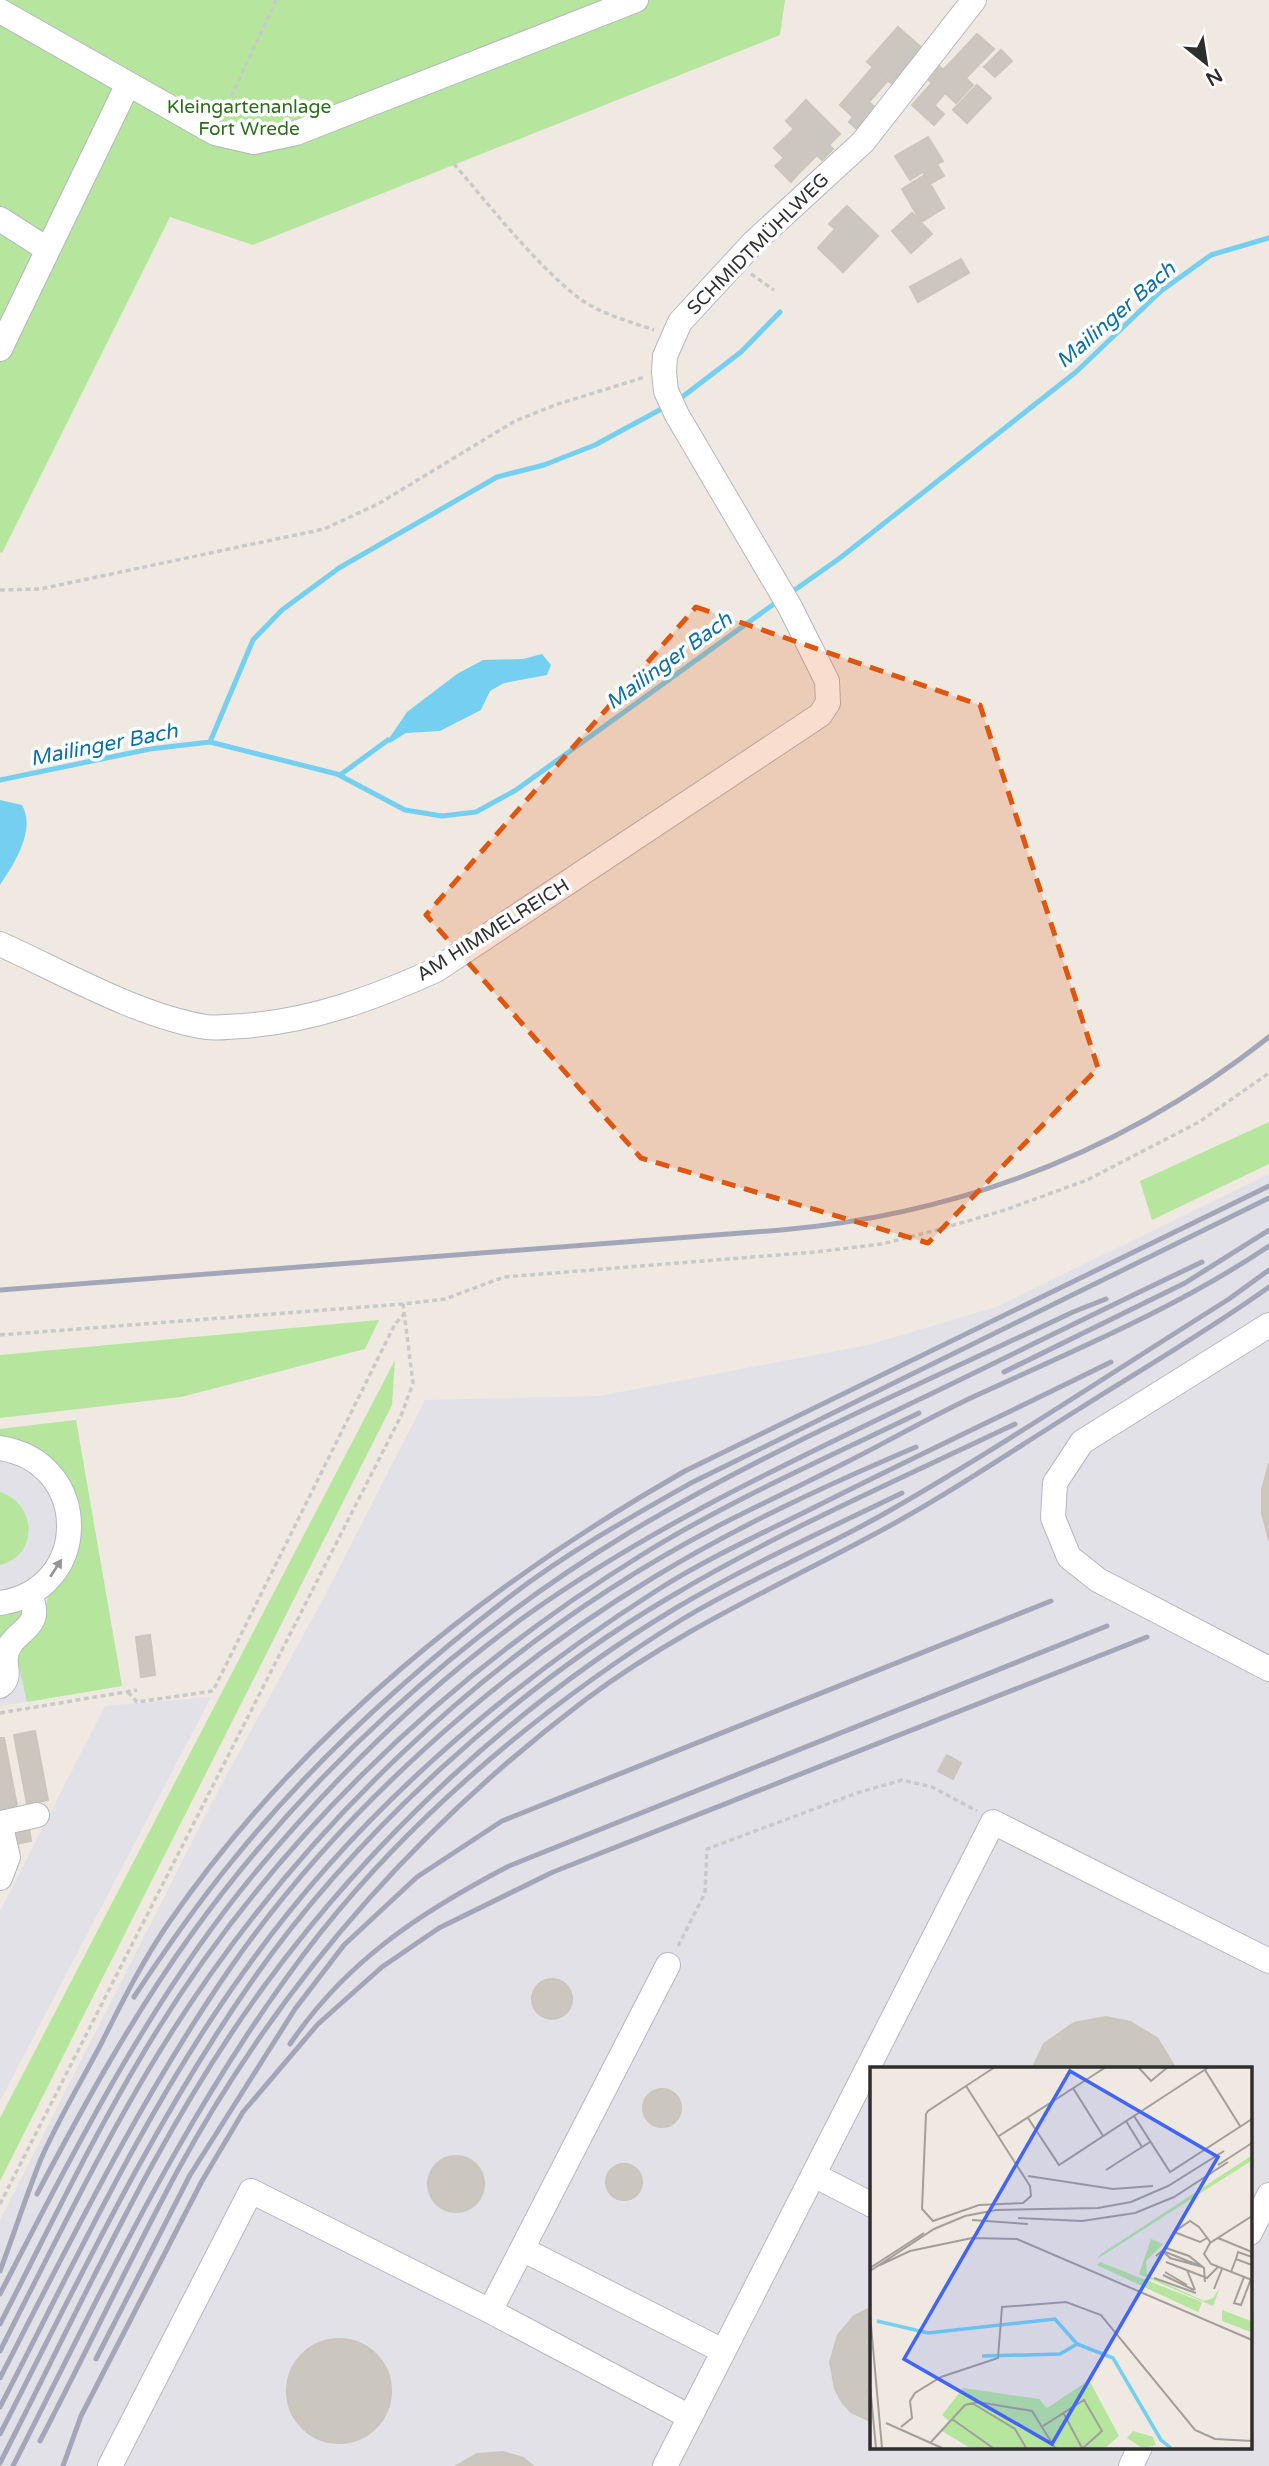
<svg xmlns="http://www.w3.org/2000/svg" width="1269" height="2466" viewBox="0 0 1269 2466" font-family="'Varela Round',sans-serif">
<rect width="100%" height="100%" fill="#efe9e1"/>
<path fill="#e3e1e8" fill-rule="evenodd" d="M1269 1174V2466H0V2220L220 1787 321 1603 425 1400 599 1396 868 1345 996 1307ZM872 2069H1250V2447H872Z
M76 1420 122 1686 0 1706V1429Z
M211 1697 0 2101V1911L105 1706Z"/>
<path fill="#b6e59e" d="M0 0H785L780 35 253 245 170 217 2 553 0 552Z
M1269 1122V1164L1152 1220 1140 1181Z
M379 1320 365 1349 181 1397 0 1418V1355Z
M395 1360 392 1405 0 2181V2118Z
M76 1420 122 1686 27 1702 17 1657 42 1620 74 1503 0 1441V1429Z
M0 1492C37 1503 39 1556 0 1565Z
M20 1608H29L3 1640 0 1637V1614Z"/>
<path fill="#75cff0" d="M542 654 551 665 547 675 504 683 490 691 481 710 440 731 406 733 390 743 388 740 407 712 457 674 483 660 523 659Z
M0 800 22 805C36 829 15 863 0 885Z"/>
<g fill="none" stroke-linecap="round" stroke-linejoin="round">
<path stroke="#75cff0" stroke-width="5" d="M677 401 741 352 780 312
M789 594 840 558 1076 372 1161 291 1211 255 1269 238
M210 742 253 640 282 610 339 568 497 477 544 465 595 445 665 407
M340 775 388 740
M0 780 150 749 210 742 337 774 405 810 442 816 476 812 516 790 778 601"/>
</g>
<path fill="#cbc7bf" stroke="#cbc5ba" stroke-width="2" d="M898 27 922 48 891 83 867 62Z
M977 34 994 49 966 78 950 63Z
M1001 50 1012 61 995 77 984 67Z
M950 63 973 85 956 103 945 93 934 106 922 94 932 83 926 78 938 65 943 70Z
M873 67 888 80 869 102 879 111 860 132 849 122 853 117 840 105Z
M977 85 991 98 967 123 953 110Z
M922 94 944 114 934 125 912 105Z
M806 100 840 134 829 145 833 149 822 160 817 155 799 173 774 148 794 129 786 121Z
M928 137 943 161 937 164 944 176 930 184 923 172 910 180 895 156Z
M784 158 799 173 791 182 775 166Z
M925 175 944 208 921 222 902 189Z
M847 206 878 236 843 272 818 248 835 229 829 224Z
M912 213 932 234 911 253 892 231Z
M961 259 969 273 918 302 910 287Z
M1269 1463V1540L1262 1513V1490Z
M150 1635 155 1675 141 1677 136 1637Z
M35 1731 48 1800 27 1804 14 1735Z
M0 1738H4L17 1806 0 1809Z
M947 1755 961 1763 953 1779 938 1771Z
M28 1822 31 1841 15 1844 11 1825Z
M532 1999a20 20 0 1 1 40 0a20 20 0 1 1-40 0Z
M1106 2017 1130 2022 1157 2038 1176 2069H1032L1044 2044 1074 2023Z
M643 2108a19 19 0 1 1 38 0a19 19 0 1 1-38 0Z
M428 2184a28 28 0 1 1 56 0a28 28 0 1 1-56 0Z
M606 2182a18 18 0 1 1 36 0a18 18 0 1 1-36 0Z
M872 2307V2422L851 2412 842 2402 835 2389 830 2362 838 2335 854 2316Z
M287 2391a52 52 0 1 1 104 0a52 52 0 1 1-104 0Z
M503 2452 523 2458 533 2466H456L477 2454Z"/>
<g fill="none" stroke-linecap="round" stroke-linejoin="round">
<defs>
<path id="minor" d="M0 11 215 133 254 142 296 133 636 0
M0 219 47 249
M0 349 127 86
M0 944C64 973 138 1016 206 1027 218 1029 232 1026 243 1026 312 1021 374 998 436 970L820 715 828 703 827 681 790 607 677 415 666 391 664 372 665 356 680 322 754 242 863 142 974 0
M1269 1325 1082 1442 1055 1483 1053 1518 1069 1557 1098 1580 1269 1669
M0 1448C92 1462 92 1590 0 1603
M0 1686C12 1677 4 1668 6 1656 10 1629 48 1630 29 1594
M0 1823 8 1857 0 1878
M1 1823 37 1815
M814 2175 872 2205
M1250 2233 1269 2195
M522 2249 668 1965
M490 2311 522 2249 723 2351
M110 2466 251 2191 490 2311 690 2417 993 1822 1269 1961
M665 2466 690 2417
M1131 2466 1140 2447"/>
</defs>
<use href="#minor" stroke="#b4b7c1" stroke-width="26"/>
<path stroke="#c9c9c9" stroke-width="3.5" stroke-dasharray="5 3.5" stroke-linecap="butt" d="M224 112 276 0
M454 164C489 205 534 262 575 295 597 313 628 321 654 330
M751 274 774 290
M0 590 40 589 324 529 378 504 515 421 558 404 645 377
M0 1335 403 1304 445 1299 504 1277 815 1252 882 1244 937 1230 1005 1210 1087 1180 1199 1122 1269 1073
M128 1692 137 1702 213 1691 395 1324 405 1313
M0 1713 137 1690
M678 1946 705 1893 707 1849 857 1793 902 1780 932 1787 977 1811
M0 2204 401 1416 413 1383 403 1304"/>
<use href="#minor" stroke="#fff" stroke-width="24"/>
<path stroke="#a3a6b8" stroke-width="5" d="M0 1290 781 1230C962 1214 1126 1150 1269 1037
M1004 1372 1185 1283 1269 1230
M134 1997C165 1950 197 1904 233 1860 312 1762 408 1675 508 1598 565 1554 629 1518 691 1483L1269 1198
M290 2044C346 1961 421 1912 509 1866L1107 1626
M37 2194C84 2105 132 2017 191 1935 306 1775 459 1636 627 1534 766 1450 926 1382 1073 1312L1106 1299
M0 2271C14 2234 26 2196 41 2159 58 2120 81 2082 101 2044 122 2002 143 1960 170 1921 301 1732 487 1584 685 1471L1269 1186
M0 2294C75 2149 149 2001 254 1874 333 1779 426 1688 527 1615 648 1529 781 1466 914 1402 1010 1356 1105 1308 1202 1262
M0 2324C47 2233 91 2140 144 2052 264 1850 440 1680 640 1556 728 1501 825 1459 919 1413
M0 2351C50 2253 98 2153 155 2059 290 1837 488 1646 718 1526 759 1505 802 1485 843 1464 887 1442 930 1417 975 1396 1075 1350 1177 1308 1269 1246
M96 2359 190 2175 295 2009 344 1945 417 1877 502 1821 1051 1601
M0 2378C72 2238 141 2097 231 1967 338 1813 496 1672 656 1576 738 1526 827 1485 916 1447
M0 2407C76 2260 146 2108 243 1973 352 1818 500 1690 659 1589 708 1558 761 1534 813 1508 912 1458 1012 1411 1111 1362
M0 2434C79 2280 153 2123 252 1981 355 1833 516 1688 670 1597 780 1531 900 1479 1015 1424
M40 2441C87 2351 130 2259 178 2170 279 1985 417 1827 585 1700 674 1633 774 1588 871 1536 943 1498 1010 1452 1079 1409 1142 1369 1208 1331 1269 1287
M0 2463C83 2302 158 2131 265 1985 375 1835 518 1703 676 1608 748 1565 826 1530 902 1493
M13 2466C106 2283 193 2094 321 1932 419 1809 548 1703 681 1620 748 1579 822 1550 889 1511 1005 1444 1116 1370 1229 1299L1269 1270
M63 2466 81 2416 202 2181 243 2112 318 2024 382 1967 439 1928 553 1872 1147 1637"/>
</g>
<defs><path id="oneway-solid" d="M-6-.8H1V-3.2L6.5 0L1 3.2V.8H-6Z" transform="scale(1.75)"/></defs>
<use fill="#969696" href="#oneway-solid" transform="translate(56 1568) rotate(-57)"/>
<path fill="#df570e" fill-opacity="0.2" stroke="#df570e" stroke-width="5" stroke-dasharray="14 9" stroke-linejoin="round" d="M696 607 980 705 1098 1068 928 1243 641 1158 426 915Z"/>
<g text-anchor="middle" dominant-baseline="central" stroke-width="7" stroke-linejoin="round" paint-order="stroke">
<g font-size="19" fill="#2c6e1b" stroke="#fff">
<text x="249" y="107">Kleingartenanlage<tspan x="249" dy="22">Fort Wrede</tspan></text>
</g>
<g font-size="19" fill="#2e2e2e" stroke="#fff">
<text transform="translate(758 244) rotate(-45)">SCHMIDTMÜHLWEG</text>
<text transform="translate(493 930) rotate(-32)">AM HIMMELREICH</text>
</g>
<g font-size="21" font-style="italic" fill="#0d6fa3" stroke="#fff">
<text transform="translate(1116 315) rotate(-41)">Mailinger Bach</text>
<text transform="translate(669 661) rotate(-36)">Mailinger Bach</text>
<text transform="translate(104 745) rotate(-11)">Mailinger Bach</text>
</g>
</g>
<g transform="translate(870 2067)">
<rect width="382" height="382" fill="#efe9e1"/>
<path d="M381 89V94L227 192 231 187ZM281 172 293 177 276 194 277 208 334 234 343 231 350 220 343 239 269 207ZM230 195 332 235 328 245 227 198ZM352 243 381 254V265L352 254ZM219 313 249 369 235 381H100L72 364 80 355 72 348 93 321 169 332 177 341ZM263 364 283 370 286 378 272 381 257 371Z" fill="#b6e59e"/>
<path fill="none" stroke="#75cff0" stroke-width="3.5" d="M7 254 58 266 185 252 207 277 243 291 291 373 301 381M112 289 190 287 207 277"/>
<path fill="none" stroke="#a29e99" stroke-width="2" d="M268 0 281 14 298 0M335 3 370 59M96 19 160 119 161 129 153 136 109 138 63 154 52 142 56 47 58 44 96 19 125 0M203 21 233 69M264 49 339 0M158 51 189 98 264 49 300 105 382 52M256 54 272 80 280 75M129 69 236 0M348 98 382 76M236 103 272 80M158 109 243 122 283 119M382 149 340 176 334 187 341 197 382 213M148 151 212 154 265 146 304 130 358 95M102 153 158 157M337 171 330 175 304 165 320 154 329 160 341 176M348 171 382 185M293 184 333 200 300 191ZM286 189 296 181 319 189 334 201 335 215M366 192 368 185 382 190M296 195 337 211 348 200M10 198 40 184 102 171 147 172 382 273M0 201 54 166M317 203 325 223M0 204 64 162 95 149 126 143 228 141 261 135 298 119 354 84M295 205 317 218M361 205 366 192 382 198M293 208 324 223M374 210 364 236 371 238 381 212M284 211 326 226M344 222 352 202M0 247 12 381M0 318 6 381M102 336 145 362 156 381M193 345 212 381M82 352 123 381M16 356 72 381M173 359 214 333 232 364 213 381M31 360 42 351 40 334 45 326 71 310 128 291 132 240 196 235 231 248 325 363 345 372 382 374M61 375 95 338 108 335 162 344 185 381"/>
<path fill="#4264fb" fill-opacity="0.15" stroke="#4264fb" stroke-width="3.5" d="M200 4 348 90 182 377 34 292Z"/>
<rect width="382" height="382" fill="none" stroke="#2e2e2e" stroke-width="3.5"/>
</g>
<g transform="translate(1206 63) rotate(150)" stroke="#ffffff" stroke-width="5" paint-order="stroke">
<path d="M0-5L12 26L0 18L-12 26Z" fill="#2e2e2e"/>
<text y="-10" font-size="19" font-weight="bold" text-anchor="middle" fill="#2e2e2e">N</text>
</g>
</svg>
